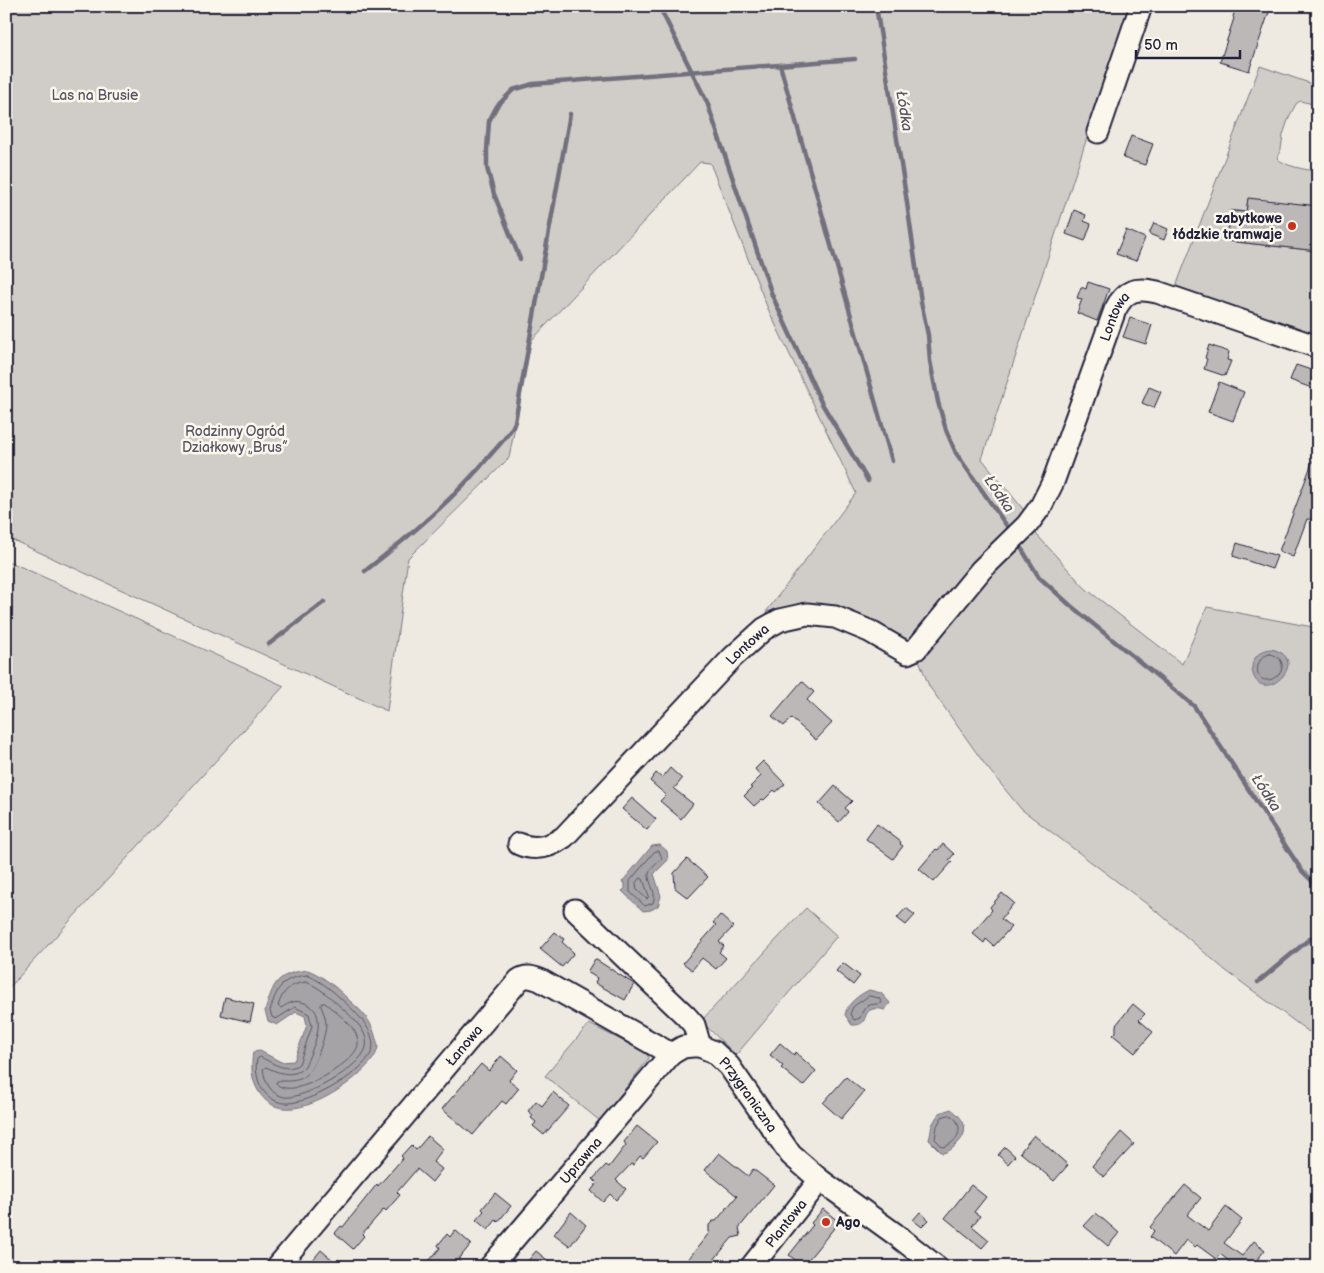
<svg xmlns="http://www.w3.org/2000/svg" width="1324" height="1273" viewBox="0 0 1324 1273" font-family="'Balsamiq Sans',sans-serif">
<rect width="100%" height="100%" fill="#eeeae2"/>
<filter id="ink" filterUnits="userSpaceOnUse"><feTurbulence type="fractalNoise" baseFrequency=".02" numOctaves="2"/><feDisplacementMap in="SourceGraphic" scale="10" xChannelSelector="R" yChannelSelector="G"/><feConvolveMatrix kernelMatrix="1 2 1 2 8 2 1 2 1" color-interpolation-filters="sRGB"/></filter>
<g filter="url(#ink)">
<path fill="#d0cdc9" stroke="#797882" d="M6 6H1130L982 459 1027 514 1037 535 1085 588 1182 664 1207 607 1318 628V1022L1309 1032 1225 970 1160 914 1021 809 986 766 929 686 919 660 888 636 832 606 803 603 766 612 856 493 768 309 710 163 700 162 531 341 509 458 408 558 387 711 6 537Z
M1260 66 1318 86V105L1300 101 1296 104 1289 117 1283 135 1281 149 1277 158C1285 167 1306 169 1318 172V206L1248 199 1246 212 1230 210 1227 241 1318 251V338L1175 289Z
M6 560 284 686 6 991Z
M806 908 837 936 736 1055 701 1021Z
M589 1024 645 1052 649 1058 600 1121 545 1076Z"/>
<path fill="#a6a3a7" stroke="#716f7c" d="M1271 649C1314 658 1263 707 1253 674 1249 662 1258 650 1271 649Z
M660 845 667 851 668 860 654 874 661 896 658 906 651 910 643 911 622 891 625 889V883L622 882 652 846Z
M308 970C325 977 338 989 351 1002 364 1013 372 1022 376 1039 377 1041 378 1044 378 1046 377 1058 366 1067 359 1074 337 1094 281 1129 259 1092 251 1080 251 1066 253 1052L260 1051 281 1062 294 1061 307 1025 305 1016 296 1012 277 1025 268 1021 265 1011C274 982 276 974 308 970Z
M869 990 881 993 890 1003 885 1010C881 1009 876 1008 873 1009 861 1012 870 1026 852 1025L845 1015C847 1003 859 995 869 990Z
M951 1109C966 1120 970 1132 956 1145 951 1150 948 1152 942 1153L929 1140 932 1125 939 1113Z"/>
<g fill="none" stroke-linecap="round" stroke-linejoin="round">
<path stroke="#575666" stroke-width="1" d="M1270 654C1278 655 1285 662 1281 671 1280 674 1276 677 1272 679 1254 686 1252 657 1270 654Z
M659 851 662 858C659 862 653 866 650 871 645 880 658 890 653 903L645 906 630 892V881L654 852Z
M640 878 643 879 649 896 647 899 637 890 636 883Z
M307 975C324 982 337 995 350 1007 360 1017 373 1030 373 1046 372 1070 306 1106 284 1103 274 1102 267 1096 262 1089 257 1080 255 1069 257 1059L260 1057C272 1062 286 1074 299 1064L312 1026 309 1014 295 1007 276 1019 272 1017 270 1011C277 987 282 978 307 975Z
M306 982C320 987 332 999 343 1009 353 1018 369 1032 366 1047 362 1067 304 1100 284 1097 270 1094 265 1082 263 1069L266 1067C278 1073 295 1079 305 1066 312 1050 330 1015 307 1004 295 999 291 1002 281 1008L278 1006C283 990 290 984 306 982Z
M869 996 879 998 882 1003C868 1006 866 1002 860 1018L854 1020 850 1014 853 1007Z
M322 1003H325C336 1013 359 1027 358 1044 358 1061 291 1103 276 1083L277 1081C286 1081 296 1082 304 1077 314 1071 326 1036 326 1024 326 1018 323 1011 321 1006Z
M950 1115C966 1124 959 1143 943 1147L935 1139 937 1126 942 1117Z"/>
<path stroke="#716f7c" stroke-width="4.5" d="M659 6 707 102 772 295 821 402 868 481
M876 6 906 196 921 302 928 335 930 361 938 402 946 430 956 453 1011 532
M780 65 892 461
M520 259 494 194 487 168V150L489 121 497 106 513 90 533 84 855 59
M1018 543 1039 577 1071 606 1194 706 1302 871 1318 887
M365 571C411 535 455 498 492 453 501 443 510 434 515 422L570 114
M269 644 324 602
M1258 982 1318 932"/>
</g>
<path fill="#bcb8b8" stroke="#22223b" d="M1236 6H1261L1270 9 1249 71 1220 62 1234 18 1233 17Z
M1131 136 1153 144 1145 165 1123 158Z
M1248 198 1318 206V251L1227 241 1231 211 1246 212Z
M1074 210 1086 215 1084 221 1091 224 1085 241 1066 234Z
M1154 223 1168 229 1164 240 1149 234Z
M1126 230 1145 238 1136 261 1116 254Z
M1088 282 1109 289 1097 321 1077 313 1082 299 1077 298 1081 287 1086 289Z
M1130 318 1152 325 1146 344 1123 337Z
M1209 345 1229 352 1227 360 1231 361 1225 376 1204 369 1207 359 1205 358Z
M1296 365 1314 371 1309 387 1290 380Z
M1219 382 1244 392 1233 421 1208 412Z
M1149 387 1161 392 1154 408 1142 403Z
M1313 460 1317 461 1313 493H1318V520L1307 519 1293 557 1279 551Z
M1237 543 1277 556 1272 569 1233 556Z
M802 681 814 692 807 700 832 723 816 740 791 718 784 726 772 716Z
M763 761 785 784 776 792 774 790 764 800 762 799 754 806 744 796 752 788 750 787 761 776 755 769Z
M670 768 682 779 674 789 693 804 681 819 660 801 666 795 650 781 656 773 662 778Z
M835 786 852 801 845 808 848 812 839 822 819 804Z
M632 798 656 819 647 830 622 809Z
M877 824 901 842 900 844 903 846 893 859 866 839Z
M943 844 954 854 949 860 952 862 934 882 919 869 936 849 938 850Z
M687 859 708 877 688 898 675 888 674 873Z
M1002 893 1014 903 1001 919 1011 927 994 946 986 939 984 943 972 933 992 910 990 907Z
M906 908 915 915 906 925 897 918Z
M720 915 733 927 719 942 724 946 719 952 726 958 716 969 702 958 692 970 683 963 716 925 713 923Z
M555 932 564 939 562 942 574 953 562 967 540 949Z
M595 959 634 984 625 1000 595 983 597 978 587 972Z
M843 963 860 976 853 985 836 971Z
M225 997 254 1004 250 1022 221 1015Z
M1133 1004 1145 1014 1139 1020 1153 1032 1135 1053 1113 1035 1116 1032V1025Z
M780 1043 794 1055 795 1052 816 1071 803 1086 781 1068 783 1066 770 1055Z
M501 1056 517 1070 509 1080 519 1088 506 1104 502 1101 473 1135 442 1109 481 1064 489 1071Z
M846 1077 864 1092 841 1119 823 1103Z
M553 1092 569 1106 544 1135 533 1126 536 1122 531 1118 533 1115 528 1111 536 1101 542 1106Z
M637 1126 657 1142 643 1158 640 1156 633 1165 631 1164 616 1180 626 1189 616 1200 610 1194 603 1202 591 1191 597 1183 593 1179 606 1165 609 1167 626 1145 624 1142Z
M1121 1132 1134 1144 1104 1177 1092 1166Z
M1034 1135 1068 1165 1054 1181 1020 1152Z
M428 1136 443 1149 433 1162 442 1169 432 1182 417 1169 397 1192 400 1195 386 1211 384 1209 362 1234 364 1236 353 1249 335 1233 341 1226 343 1227 377 1184 378 1186 403 1158 401 1156 411 1145 416 1150Z
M1005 1147 1015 1156 1008 1164 998 1155Z
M719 1153 748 1176 753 1169 774 1185 739 1228 741 1236 732 1238 708 1267H682L709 1233V1225L713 1221H716L737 1196 705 1170Z
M971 1185 986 1197 974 1212 980 1216 972 1226 989 1240 982 1248 945 1218Z
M1185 1185 1201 1198 1187 1215 1208 1231 1226 1207 1242 1220 1224 1243 1242 1256 1254 1241 1265 1250 1253 1265 1255 1267H1233L1234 1265 1220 1254 1216 1259 1197 1245 1195 1247 1186 1240 1174 1256 1150 1237 1154 1231 1150 1227Z
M495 1193 511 1206 498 1222 496 1220 488 1230 476 1220 484 1211 482 1209Z
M823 1209 839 1222 803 1266 789 1255 813 1225 811 1223Z
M571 1212 586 1225 570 1246 554 1234Z
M920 1212 929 1220 922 1227 913 1220Z
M1096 1213 1119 1233 1108 1246 1084 1226Z
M455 1230 471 1244 458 1260 466 1267H424L440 1248 438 1245 447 1234 450 1237Z
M321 1250 329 1257 341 1267H307Z
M536 1251 556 1267H533L527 1262Z"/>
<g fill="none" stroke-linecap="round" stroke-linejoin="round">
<defs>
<g id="minor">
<path d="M1098 132 1141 6"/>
<path id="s1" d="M519 844C535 851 550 847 564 837L733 657 764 629 780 620 807 614 835 617 869 631 907 653 916 649 981 570 1027 525 1041 506 1053 482 1115 310C1125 290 1136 287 1157 292L1318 347"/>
<path d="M575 910 686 1016 694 1025 700 1046"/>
<path id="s2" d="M277 1267 519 980C526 975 532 977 540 980L671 1054 683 1047 692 1046H700L714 1052 729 1066 791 1155 820 1180 895 1234 937 1267"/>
<path id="s3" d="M490 1267 671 1054"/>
<path id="s4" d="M751 1267 820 1180"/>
</g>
</defs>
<use href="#minor" stroke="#22223b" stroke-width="25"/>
<use href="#minor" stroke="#fbf7ec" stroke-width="21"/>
</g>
</g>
<g fill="#c8321e" stroke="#fbf7ec" stroke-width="2">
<circle cx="1292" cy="226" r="5"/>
<circle cx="826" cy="1222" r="5"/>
</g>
<g text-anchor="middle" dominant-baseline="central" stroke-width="5" stroke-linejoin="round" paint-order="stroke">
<g font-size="14" fill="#565566" stroke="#fbf7ec">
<text x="95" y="95">Las na Brusie</text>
<text x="235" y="431">Rodzinny Ogród<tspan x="235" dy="16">Działkowy „Brus”</tspan></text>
</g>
<g font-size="14" font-weight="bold" fill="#22223b" stroke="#fbf7ec" text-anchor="end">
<text x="1282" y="218">zabytkowe<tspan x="1282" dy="16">łódzkie tramwaje</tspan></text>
<text x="836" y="1222" text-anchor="start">Ago</text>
</g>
<g font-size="14" fill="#22223b" stroke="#fbf7ec">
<text stroke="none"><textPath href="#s1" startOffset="895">Lontowa</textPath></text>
<text stroke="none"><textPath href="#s1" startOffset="314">Lontowa</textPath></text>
<text stroke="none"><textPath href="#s2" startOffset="290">Łanowa</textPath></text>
<text stroke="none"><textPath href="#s2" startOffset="649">Przygraniczna</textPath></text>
<text stroke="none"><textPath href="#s3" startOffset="140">Uprawna</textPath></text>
<text stroke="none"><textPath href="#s4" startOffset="56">Plantowa</textPath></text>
</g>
<g font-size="15" font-style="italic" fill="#575666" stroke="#fbf7ec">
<text transform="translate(904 111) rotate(81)">Łódka</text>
<text transform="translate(999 494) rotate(56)">Łódka</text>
<text transform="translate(1266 793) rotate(57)">Łódka</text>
</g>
</g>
<rect width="1324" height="1273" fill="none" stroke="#fbf7ec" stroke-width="25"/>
<rect x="12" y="12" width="1299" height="1248" fill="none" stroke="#22223b" stroke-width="2" filter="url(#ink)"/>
<path d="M1136 50v8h104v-8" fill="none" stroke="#22223b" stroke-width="2.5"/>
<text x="1144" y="50" font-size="15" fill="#22223b" stroke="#fbf7ec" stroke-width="4" paint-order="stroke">50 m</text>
</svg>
